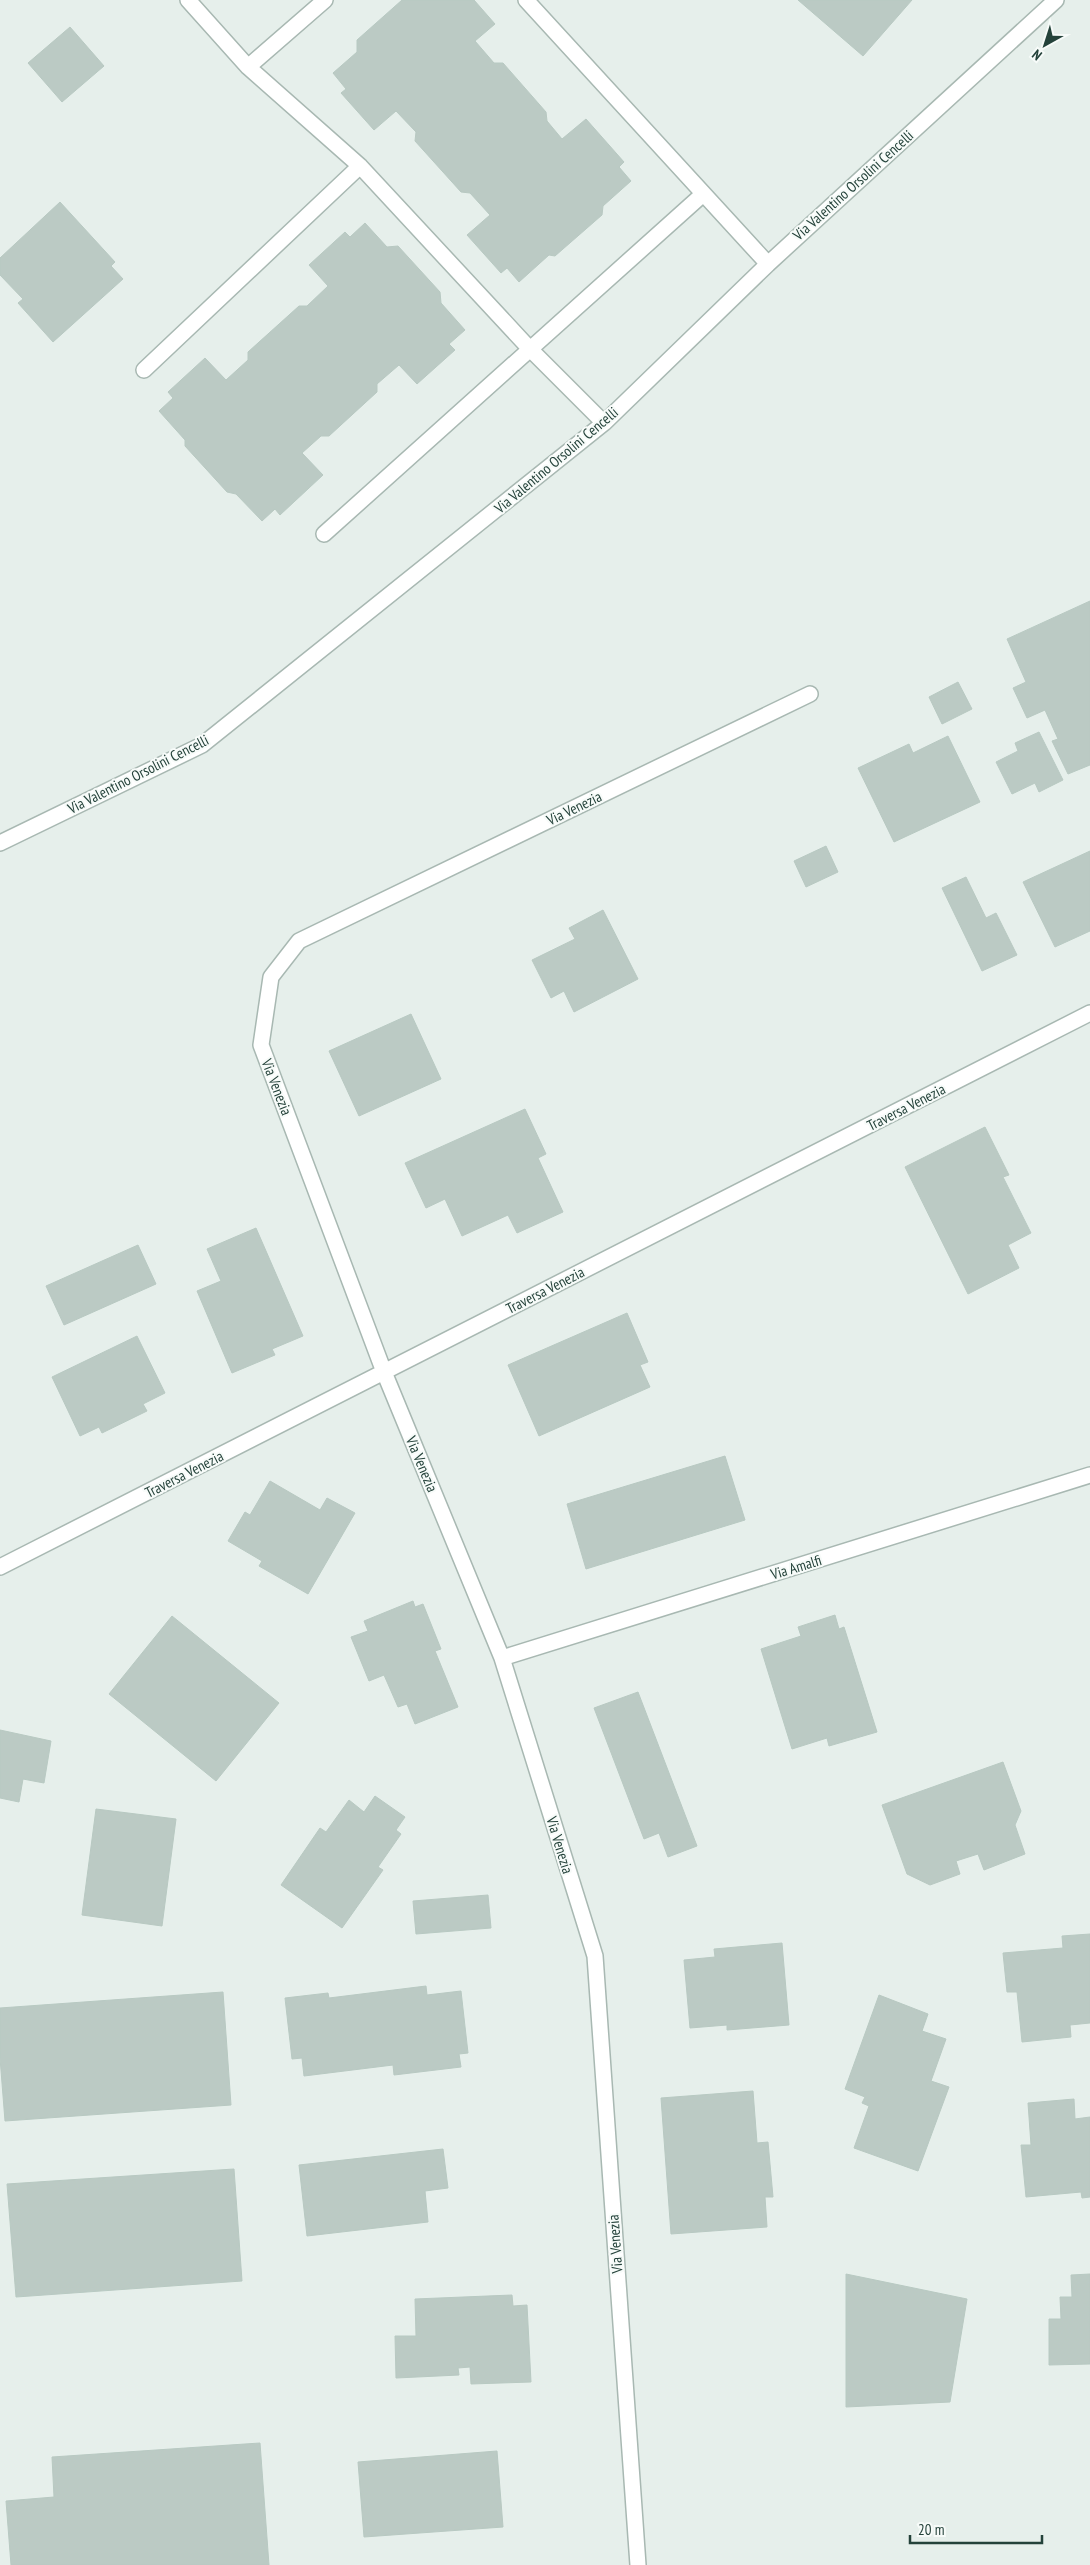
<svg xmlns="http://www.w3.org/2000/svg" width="1090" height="2565" viewBox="0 0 1090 2565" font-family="'PT Sans Narrow',sans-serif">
<rect width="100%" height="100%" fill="#e6efeb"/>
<path fill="#bbcac4" stroke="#b8c9c2" d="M402 0H474L495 24 475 41 494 63H503L546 112 547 121 562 139 586 119 624 162 619 167 631 181 603 206 602 215 555 256 549 255 519 282 507 268 501 273 467 235 490 215 470 193 461 192 415 141 416 132 396 111 374 130 341 93 346 89 333 73 357 52V40Z
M798 0H912L863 56Z
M70 27 104 66 62 102 28 63Z
M60 202 115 262 111 266 123 279 53 342 18 303 23 299 0 275V258Z
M365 223 387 247 398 246 440 292 441 303 465 330 449 344 455 350 417 384 399 365 377 384V392L329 436H321L302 453 323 475 280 515 275 509 262 521 236 494 227 492 185 446V440L159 411 173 398 168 392 205 358 226 380 248 360V352L299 306H307L328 286 309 265 345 232 350 237Z
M1090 601V765L1068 774 1052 741 1058 739 1045 710 1027 718 1013 688 1026 682 1007 639Z
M958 682 972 709 942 724 929 697Z
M1039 732 1063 780 1039 792 1035 783 1012 794 996 762 1018 751 1015 743Z
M948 736 980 802 894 842 858 768 909 744 913 753Z
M826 846 838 872 806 887 794 861Z
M1090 851V931L1055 947 1023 882Z
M966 877 986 918 996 913 1017 955 982 971 942 888Z
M603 910 638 979 574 1012 564 991 551 998 532 960 575 939 569 928Z
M411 1014 441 1079 359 1116 329 1051Z
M525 1109 546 1154 538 1158 563 1212 517 1233 508 1215 462 1236 445 1199 426 1208 405 1163Z
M985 1127 1009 1175 1003 1177 1031 1233 1008 1245 1019 1268 968 1294 905 1167Z
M256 1228 303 1336 272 1349 275 1355 232 1373 197 1291 221 1281 207 1249Z
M138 1245 156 1284 64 1325 46 1286Z
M627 1313 648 1362 640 1365 650 1387 539 1436 508 1365Z
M137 1336 165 1393 143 1404 147 1411 102 1433 99 1427 80 1436 52 1377Z
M725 1456 745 1520 586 1569 567 1504Z
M270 1481 320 1510 327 1498 355 1513 308 1594 259 1566 262 1561 228 1541 245 1512 250 1515Z
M413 1601 415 1607 423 1604 441 1649 435 1651 458 1707 415 1724 407 1704 398 1707 384 1675 369 1681 351 1637 368 1631 364 1621Z
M835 1615 839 1629 844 1627 877 1732 829 1746 827 1738 792 1749 761 1649 801 1636 798 1627Z
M172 1616 279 1703 216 1781 109 1694Z
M638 1692 697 1846 668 1857 659 1833 644 1839 594 1708Z
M0 1730 51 1741 44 1783 23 1779 19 1802 0 1798Z
M1003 1762 1021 1811 1015 1825 1025 1854 984 1870 978 1854 956 1861 960 1874 930 1885 907 1874 882 1805Z
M375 1796 405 1817 396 1830 401 1834 378 1867 383 1870 342 1928 281 1885 320 1828 326 1832 349 1800 364 1812Z
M96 1809 176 1819 162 1926 82 1915Z
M488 1895 491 1928 416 1934 413 1901Z
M1090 1934V2023L1070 2025 1071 2037 1022 2042 1017 1992H1007L1003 1953 1063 1948 1062 1936Z
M782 1943 789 2025 727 2030V2025L690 2028 684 1960 715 1957 714 1949Z
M426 1986 427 1995 461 1991 468 2053 459 2054 461 2067 394 2075 393 2065 304 2076 302 2058 292 2059 285 1998 328 1993 329 1998Z
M223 1992 231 2105 5 2121 0 2058V2008Z
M879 1995 928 2014 922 2031 946 2039 931 2081 949 2087 918 2171 854 2148 869 2106 862 2103 865 2097 845 2089Z
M753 2091 757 2143 768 2142 773 2197H765L767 2227 671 2234 661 2098Z
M1074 2099 1075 2119 1090 2117V2197L1082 2198 1081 2192 1026 2197 1021 2145H1031L1028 2103Z
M443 2149 448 2188 425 2191 428 2222 307 2236 299 2165Z
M234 2169 242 2281 16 2297 7 2184Z
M846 2274 967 2299 950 2402 846 2407Z
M1090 2274V2364L1049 2365V2319H1061L1060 2297H1072L1071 2275Z
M512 2295 513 2306 527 2305 531 2382 471 2384 470 2367 458 2368 459 2375 396 2378 395 2336H416L415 2299Z
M260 2443 269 2565H11L6 2501 54 2497 52 2457Z
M497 2451 503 2527 364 2537 358 2462Z"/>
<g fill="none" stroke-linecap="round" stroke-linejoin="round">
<defs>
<path id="minor" d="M188 0 248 67 360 166 529 348 604 423
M526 0 768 264
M248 67 325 0
M144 370 360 166
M324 534 702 195
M0 843 202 745 604 423 768 264 1056 0
M0 1567 1090 1013
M502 1658 1090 1475
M638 2565 595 1956 502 1658 384 1372 261 1045 271 977 299 941 810 694"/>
</defs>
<use href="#minor" stroke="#a8b8b2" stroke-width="18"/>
<use href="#minor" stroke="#fff" stroke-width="15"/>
</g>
<g text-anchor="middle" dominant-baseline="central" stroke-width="4" stroke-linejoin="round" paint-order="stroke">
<g font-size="15" fill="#24423a" stroke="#f7fbf9">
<text transform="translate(853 185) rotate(-42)">Via Valentino Orsolini Cencelli</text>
<text transform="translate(556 460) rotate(-40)">Via Valentino Orsolini Cencelli</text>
<text transform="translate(138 774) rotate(-27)">Via Valentino Orsolini Cencelli</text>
<text transform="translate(574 808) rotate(-26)">Via Venezia</text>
<text transform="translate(277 1087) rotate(69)">Via Venezia</text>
<text transform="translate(906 1107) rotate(-27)">Traversa Venezia</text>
<text transform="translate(545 1290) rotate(-27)">Traversa Venezia</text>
<text transform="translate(422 1464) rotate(67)">Via Venezia</text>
<text transform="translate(184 1474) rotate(-27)">Traversa Venezia</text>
<text transform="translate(796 1567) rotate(-17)">Via Amalfi</text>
<text transform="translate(560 1845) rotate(73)">Via Venezia</text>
<text transform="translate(615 2244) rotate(-94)">Via Venezia</text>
</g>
</g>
<g transform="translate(1045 45) rotate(219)" stroke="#f7fbf9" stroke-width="4" paint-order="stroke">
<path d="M0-4L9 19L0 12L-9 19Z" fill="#24423a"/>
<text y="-8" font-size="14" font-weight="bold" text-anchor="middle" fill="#24423a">N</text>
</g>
<path d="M910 2535v8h132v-8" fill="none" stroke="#24423a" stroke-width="2.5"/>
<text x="918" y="2535" font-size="15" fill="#24423a" stroke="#f7fbf9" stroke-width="4" paint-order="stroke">20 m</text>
</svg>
